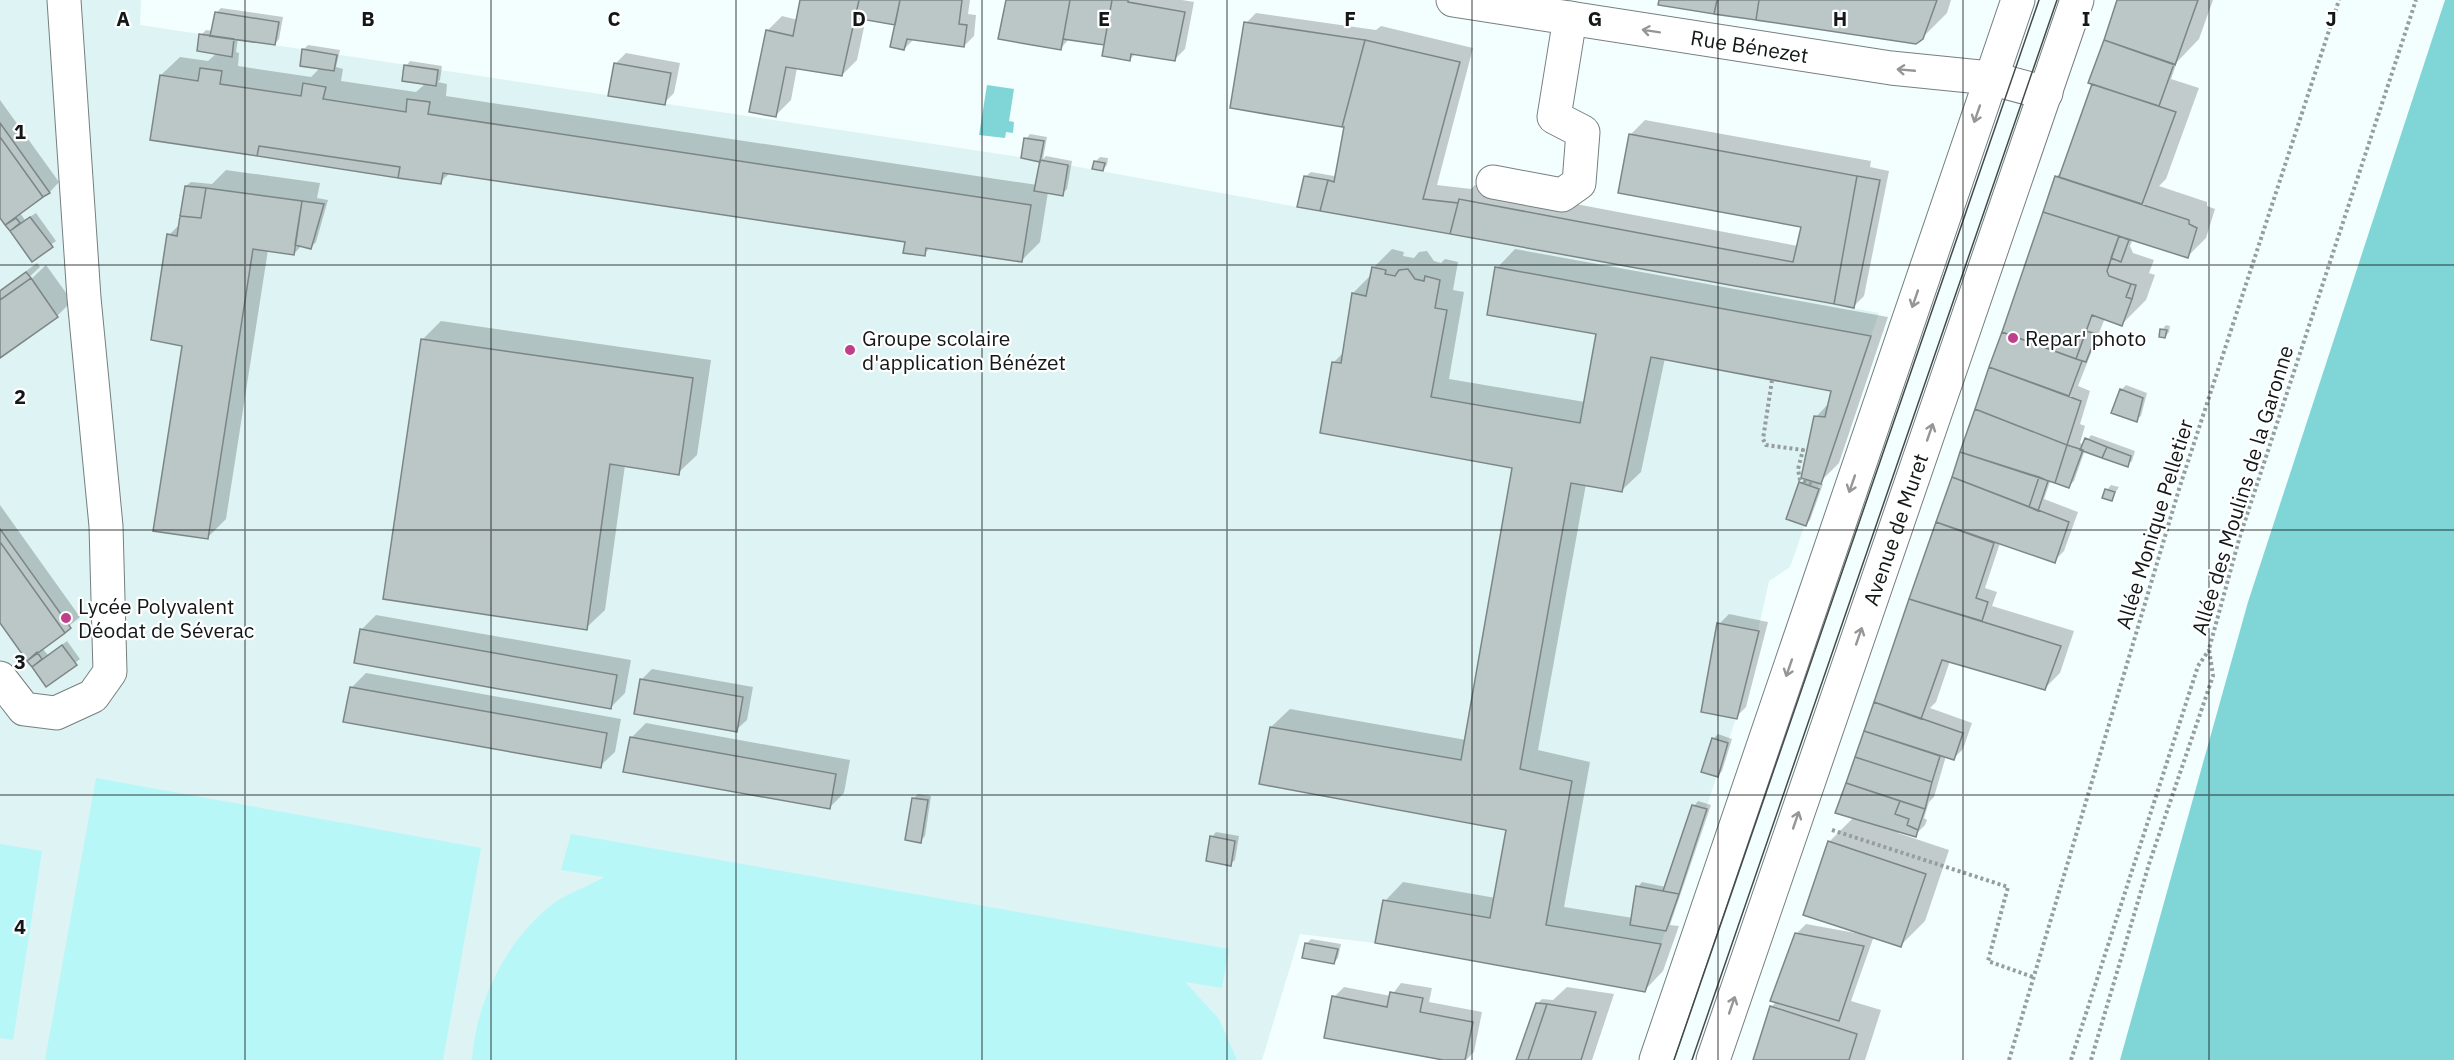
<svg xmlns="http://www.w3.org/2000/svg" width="2454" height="1060" viewBox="0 0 2454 1060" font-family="'IBM Plex Sans',sans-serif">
<rect width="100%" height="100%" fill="#f3fefe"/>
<path fill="#def3f3" d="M0 0H141L140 25 1040 160 1879 313 1790 567 1769 581 1744 694 1645 992 1375 943 1300 934 1262 1060H0Z"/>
<path fill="#b8f7f8" d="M96 778 481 848 443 1060H45Z
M571 834 1229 949 1222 988 1185 982 1219 1019 1237 1060H472C476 1002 505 943 550 906 565 894 587 887 604 877L561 870Z
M0 844 42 851 13 1040 0 1038Z"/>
<path fill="#80d5d7" d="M2445 0H2454V1060H2120L2248 602Z
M987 85 1014 89 1009 121 1014 122 1013 133 1006 132 1005 138 979 135Z"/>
<path fill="#0003" d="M802 0H970L968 14 976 15 974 36 964 46 914 39 904 49 897 23 866 18 857 60 842 75 797 68 791 100 776 115 767 31 782 16 798 20Z
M1007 0H1182L1194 2 1185 49 1175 59 1136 53 1130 59 1106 44 1070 38 1060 49Z
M1661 0H1951L1947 13 1922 38Z
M2119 0H2213L2199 39 2177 62 2171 79 2199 88 2166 179 2159 186 2207 202V206L2215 209 2206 238 2187 257 2133 239 2130 246 2133 253 2154 260 2149 273 2155 275 2146 300 2122 324 2105 318 2078 386 2090 391 2080 424 2085 426 2080 443 2084 445 2091 435 2135 451 2132 461 2127 465 2085 450 2074 481 2069 486 2051 479 2044 499 2078 512 2064 551 2054 561 2000 543 1985 588 1997 592 1992 606 2074 631 2060 673 2045 688 1950 661 1936 702 1930 708 1972 723 1963 749 1953 759 1946 756 1934 797 1929 802 1924 818 1927 820 1925 825 1915 835 1899 830 1898 833 1949 850 1925 921 1901 945 1874 936 1851 1001 1881 1010 1865 1060H1754L1771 1007 1777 1001 1796 934 1806 924 1861 934 1829 842 1854 817 1837 812 2056 177 2063 170 2093 83Z
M221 8 283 17 279 39 275 44 238 38 236 52 239 53 238 66 311 77 320 68 303 50 308 45 340 50 336 67 343 69 341 81 416 92 426 83 406 66 410 61 442 66 440 80 438 82 447 84 446 96 1037 185 1042 157 1039 160 1026 139 1030 134 1047 137 1043 159 1046 156 1072 161 1067 189 1062 194 1048 192 1040 242 1021 261 931 247 924 254 907 241 450 173 440 182 161 75 180 57 208 61 217 53 201 35 206 30 213 31 216 13Z
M1256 13 1376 30 1381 26 1473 48 1437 185 1471 189 1475 185 1798 246 1802 226 1631 134 1645 120 1871 161 1870 167 1889 171 1864 296 1854 306 1306 176 1311 172 1334 176 1338 172 1346 126 1246 23Z
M626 53 680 63 674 93 664 103 616 63Z
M0 100 59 182 50 192 20 213 25 220 36 213 56 241 32 259 0 215Z
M1100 157 1108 158 1107 165 1102 170 1095 162Z
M226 170 320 183 317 198 328 200 316 242 311 247 302 245 294 254 268 250 226 519 207 538 169 235 181 223 186 186 191 182 212 184Z
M1392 249 1404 252 1403 256 1414 258 1419 252 1427 251 1434 261 1441 263 1445 259 1458 262 1453 290 1464 292 1449 379 1585 402 1598 333 1497 268 1515 249 1888 317 1839 463 1819 483 1823 484 1810 520 1806 524 1801 483 1806 478 1816 417 1830 402 1833 390 1665 358 1641 472 1622 490 1586 484 1538 750 1590 762 1564 907 1633 918 1638 887 1642 882 1666 887 1694 806 1698 801 1711 805 1670 925 1679 926 1663 971 1645 990 1385 901 1403 882 1496 898 1508 829 1271 727 1290 709 1466 740 1514 466 1333 363 1345 351 1353 293 1371 275 1373 268Z
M37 263 40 267 24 282 26 284 46 265 72 301 57 316 0 357V290Z
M441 321 711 360 697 455 678 473 625 465 605 610 586 628 422 340Z
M2166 325 2170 326 2169 332 2165 337 2162 330Z
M2126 385 2147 393 2141 416 2136 420 2121 390Z
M2111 485 2119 487 2111 499 2107 490Z
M0 505 80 617 42 648 48 655 67 641 80 659 47 685 0 621Z
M1729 614 1768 622 1746 707 1736 717 1719 624Z
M376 615 631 660 625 693 610 708 356 662 362 629Z
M652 669 753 687 747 720 736 730 636 712 642 679Z
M366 673 621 719 615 752 600 766 351 688Z
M646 723 850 760 844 793 829 808 631 738Z
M1718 734 1732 739 1722 771 1718 776 1713 739Z
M918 794 931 796 925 836 920 841 913 799Z
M1216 832 1239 836 1235 860 1230 864 1212 837Z
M1311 939 1341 944 1338 958 1334 963 1306 944Z
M1401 983 1432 988 1429 1002 1482 1012 1474 1052 1466 1060H1451L1334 997 1344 987 1391 996Z
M1567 987 1614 994 1592 1060H1518L1538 1003 1542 999 1553 1000Z"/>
<path fill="#bbc6c6" stroke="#7c8686" stroke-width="1.5" d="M800 0H859L842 76 786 67 776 117 749 112 766 30 793 36Z
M859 0H900L895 25 855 18Z
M900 0H962L959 24 967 25 964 47 907 39 904 50 890 47Z
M1006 0H1070L1061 50 998 39Z
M1070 0H1112L1104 45 1063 39Z
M1112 0H1128V2L1185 12 1175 61 1131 54 1130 61 1102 56Z
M1659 0H1717L1714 14 1658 5Z
M1717 0H1759L1756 20 1714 14Z
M1759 0H1937L1923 39 1916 44 1756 20Z
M2117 0H2198L2175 65 2104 40Z
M215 12 279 22 275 45 210 36Z
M1244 22 1365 40 1342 127 1230 108Z
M199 34 234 39 232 57 197 51Z
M1365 40 1460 62 1423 199 1458 203 1450 234 1320 211 1328 180 1334 182 1344 127H1342Z
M2104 40 2174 64 2159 106 2088 83Z
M302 49 337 55 334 71 300 66Z
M614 63 671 73 665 105 608 96Z
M404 65 438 70 436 86 402 81Z
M200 68 222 71 220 84 301 96 303 83 326 87 323 99 406 112 407 99 430 102 428 114 1031 205 1022 262 926 248 925 256 903 253 905 242 443 173 441 184 398 178 400 167 259 146 257 156 150 140 160 75 198 81Z
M2092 84 2176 112 2142 204 2059 177Z
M0 123 50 193 43 197 0 137Z
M1629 134 1857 176 1834 304 1450 234 1459 199 1793 262 1801 227 1618 193Z
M0 137 43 197 5 225 0 218Z
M1024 138 1044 141 1040 162 1021 158Z
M259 146 400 167 398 178 257 156Z
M1040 160 1068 165 1063 196 1034 191Z
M1094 161 1105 163 1103 171 1092 169Z
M1304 176 1328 180 1320 211 1297 207Z
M1857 176 1880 180 1854 308 1834 304Z
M2055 176 2189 220V224L2197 228 2188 258 2043 212Z
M185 186 206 188 201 218 180 216Z
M206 188 302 201 294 255 253 249 208 539 153 531 182 346 151 340 167 234 177 236 180 216 201 218Z
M302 201 324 204 311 249 295 245Z
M2043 212 2119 236 2107 271 2109 276 2131 284 2126 297 2132 299 2122 326 2092 315 2076 359 2002 332Z
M30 217 53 247 32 262 10 231Z
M16 218 20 223 10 231 5 225Z
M2119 236 2129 240 2121 262 2111 258Z
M1372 267 1386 270 1385 274 1395 276 1399 270 1408 269 1415 279 1424 281 1425 276 1440 280 1435 308 1447 310 1431 397 1580 423 1596 334 1487 315 1495 267 1871 336 1821 484 1801 478 1814 416 1825 417 1831 391 1651 357 1622 492 1571 483 1520 769 1572 781 1546 925 1661 944 1645 992 1375 943 1383 900 1490 918 1506 830 1259 784 1270 727 1461 760 1512 468 1320 433 1332 362 1341 363 1352 293 1366 296Z
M26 272 31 278 0 300V291Z
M31 278 58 317 0 358V300Z
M2131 284 2136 285 2132 299 2126 297Z
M2160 329 2167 330 2165 338 2159 337Z
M2086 331 2097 334 2086 362 2076 359Z
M2002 332 2082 361 2069 396 1989 367Z
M421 339 693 378 679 475 610 464 587 630 383 599Z
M1989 367 2081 401 2067 445 1975 409Z
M2120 389 2143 398 2137 422 2111 413Z
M1975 409 2067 445 2055 483 1960 452Z
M2085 438 2107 447 2102 458 2080 450Z
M2067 445 2083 450 2069 488 2055 483Z
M2107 447 2131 456 2128 467 2102 458Z
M1960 452 2039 477 2029 507 1952 477Z
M1952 477 2069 522 2055 563 1936 522Z
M2039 477 2048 481 2038 511 2029 507Z
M1799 482 1819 489 1806 526 1786 519Z
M2105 489 2115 492 2112 501 2102 498Z
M1936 522 1994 543 1976 598 1988 602 1982 621 1909 599Z
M0 529 71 628 65 633 0 542Z
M0 542 65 633 27 661 0 623Z
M1909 599 2061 646 2045 690 1942 660 1921 719 1874 702Z
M1717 623 1759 631 1737 719 1701 712Z
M360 629 617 675 611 709 354 663Z
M62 645 77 665 46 687 32 667Z
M37 652 42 659 32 667 27 661Z
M640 679 743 697 737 732 634 714Z
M350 687 607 733 601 768 343 722Z
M1874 702 1963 733 1954 760 1864 731Z
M1864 731 1940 756 1932 782 1855 757Z
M630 737 836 774 830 809 623 772Z
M1712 738 1728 743 1718 777 1701 772Z
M1855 757 1932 782 1925 809 1846 783Z
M1846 783 1900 801 1895 814 1909 819 1907 825 1918 830 1916 837 1835 813Z
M912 798 928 800 921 843 905 840Z
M1900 801 1925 809 1918 830 1907 825 1909 819 1895 814Z
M1692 805 1707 809 1679 894 1663 891Z
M1210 836 1235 841 1231 866 1206 861Z
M1828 841 1926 874 1901 947 1803 915Z
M1636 886 1679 894 1666 931 1630 925Z
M1795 933 1864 946 1839 1021 1770 1001Z
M1305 943 1338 949 1334 964 1302 958Z
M1390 992 1423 998 1420 1012 1473 1022 1465 1060H1443L1324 1038 1332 996 1387 1007Z
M1536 1003 1547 1004 1528 1060H1516Z
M1547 1004 1596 1012 1581 1060H1528Z
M1770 1006 1857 1034 1849 1060H1753Z"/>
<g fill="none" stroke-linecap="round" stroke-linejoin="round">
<defs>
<g id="minor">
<path id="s1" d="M1453 0 1891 68 1990 78 2046 93"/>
<path d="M1493 182 1562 195 1579 183 1583 132 1554 117 1570 18"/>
<path d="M0 678 24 709 56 713 93 696 110 672 106 526 84 298 64 0"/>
</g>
<g id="major">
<path d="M1656 1060 2018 0"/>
<path id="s2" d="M1713 1060 2077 0"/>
</g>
</defs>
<use href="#minor" stroke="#767f7f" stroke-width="35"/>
<use href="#major" stroke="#767f7f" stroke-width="35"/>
<path stroke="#959d9d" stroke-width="4" stroke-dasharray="3 3" stroke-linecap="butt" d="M1772 380 1763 439 1766 445 1803 450 1798 469 1800 480 1813 484
M1832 830 2008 887 1988 961 2033 977
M2009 1060 2180 486 2339 0
M2071 1060 2198 666 2209 650
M2091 1060 2149 864 2213 676 2209 649 2240 536 2416 0"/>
<use href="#minor" stroke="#fff" stroke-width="33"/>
<use href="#major" stroke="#fff" stroke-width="33"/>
<path stroke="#434949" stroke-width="1.5" d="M1674 1060 2039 0
M1692 1060 2057 0"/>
</g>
<defs><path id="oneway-shaft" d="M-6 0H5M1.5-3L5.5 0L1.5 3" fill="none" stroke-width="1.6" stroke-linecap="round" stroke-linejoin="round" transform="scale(1.5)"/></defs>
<g stroke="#959797">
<use href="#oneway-shaft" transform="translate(1651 31) rotate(-171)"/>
<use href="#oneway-shaft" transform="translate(1906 70) rotate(-175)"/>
<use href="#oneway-shaft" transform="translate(1977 114) rotate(109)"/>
<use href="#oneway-shaft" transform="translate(1915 299) rotate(109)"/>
<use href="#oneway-shaft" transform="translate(1930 432) rotate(-71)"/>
<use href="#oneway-shaft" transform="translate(1852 484) rotate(109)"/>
<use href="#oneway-shaft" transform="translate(1859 636) rotate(-71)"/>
<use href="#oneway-shaft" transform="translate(1789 668) rotate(109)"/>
<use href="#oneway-shaft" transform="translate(1796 820) rotate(-71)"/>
<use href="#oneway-shaft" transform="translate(1732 1005) rotate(-71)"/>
</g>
<path fill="none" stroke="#131717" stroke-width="1.5" stroke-opacity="0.55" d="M245 0V1060M491 0V1060M736 0V1060M982 0V1060M1227 0V1060M1472 0V1060M1718 0V1060M1963 0V1060M2209 0V1060M0 265H2454M0 530H2454M0 795H2454"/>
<g fill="#bf3f8b" stroke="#fff" stroke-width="2">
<circle cx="2013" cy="338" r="6"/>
<circle cx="850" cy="350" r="6"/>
<circle cx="66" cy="618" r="6"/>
</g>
<g text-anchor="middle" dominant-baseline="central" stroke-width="4.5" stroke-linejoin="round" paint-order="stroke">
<g font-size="21" fill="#131717" stroke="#fff">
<text stroke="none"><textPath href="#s1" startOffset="300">Rue Bénezet</textPath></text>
<text transform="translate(2242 490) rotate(-73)">Allée des Moulins de la Garonne</text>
<text transform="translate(2154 524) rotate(-73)">Allée Monique Pelletier</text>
<text stroke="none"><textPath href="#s2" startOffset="561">Avenue de Muret</textPath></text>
</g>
<g font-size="21" fill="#131717" stroke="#fff" text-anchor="start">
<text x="862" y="338">Groupe scolaire<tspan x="862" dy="24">d'application Bénézet</tspan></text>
<text x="2025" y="338">Repar' photo</text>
<text x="78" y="606">Lycée Polyvalent<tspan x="78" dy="24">Déodat de Séverac</tspan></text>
</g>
</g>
<g font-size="20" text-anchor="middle" font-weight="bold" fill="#131717" stroke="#fff" stroke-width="4.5" stroke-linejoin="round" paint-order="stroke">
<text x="123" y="26">A</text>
<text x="368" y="26">B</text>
<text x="614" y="26">C</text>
<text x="859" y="26">D</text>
<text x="1104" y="26">E</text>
<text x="1350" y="26">F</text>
<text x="1595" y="26">G</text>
<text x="1840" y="26">H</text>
<text x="2086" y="26">I</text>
<text x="2331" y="26">J</text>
<text x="20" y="139">1</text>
<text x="20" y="404">2</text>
<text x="20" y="669">3</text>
<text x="20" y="934">4</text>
</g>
</svg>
